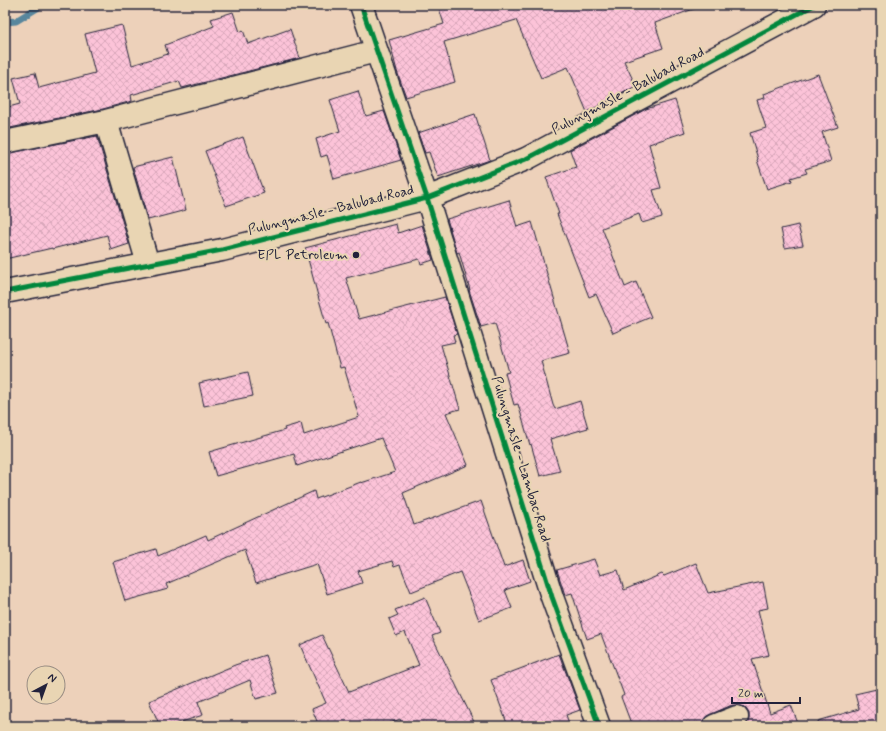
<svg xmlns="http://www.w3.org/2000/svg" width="886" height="731" viewBox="0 0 886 731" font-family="Mynerve,sans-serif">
<defs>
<pattern id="building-cross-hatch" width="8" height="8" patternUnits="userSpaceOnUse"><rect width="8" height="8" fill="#fcc3d8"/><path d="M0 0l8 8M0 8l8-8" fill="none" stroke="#d8a7ba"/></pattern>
</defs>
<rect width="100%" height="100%" fill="#edd1ba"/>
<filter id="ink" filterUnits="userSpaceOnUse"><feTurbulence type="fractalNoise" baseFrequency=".025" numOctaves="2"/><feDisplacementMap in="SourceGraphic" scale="8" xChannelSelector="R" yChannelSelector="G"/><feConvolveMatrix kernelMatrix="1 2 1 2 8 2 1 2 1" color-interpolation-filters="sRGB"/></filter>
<g filter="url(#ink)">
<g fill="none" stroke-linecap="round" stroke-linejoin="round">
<path stroke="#59869d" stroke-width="7" d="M5 22 16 21 42 5"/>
</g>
<path fill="url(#building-cross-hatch)" stroke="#22223b" d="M438 5H699V7L655 23 663 48 624 61 636 86 587 112 568 67 541 78 516 20 444 42 455 82 406 97 397 71 389 40 444 24Z
M233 12 240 32 243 30 248 44 290 29 300 58 182 88 179 81 131 95 132 101 103 109 5 129V108L20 104 13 78 35 73 39 88 95 73 85 34 122 25 132 65 168 54 165 45 214 26 211 19Z
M818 74 838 127 822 132 831 161 805 169 807 173 791 178 792 181 767 189 757 160 758 159 750 133 766 128 757 100 765 98 764 94Z
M358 91 366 116 384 111 401 160 334 179 327 155 321 157 316 139 340 131 330 100Z
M675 100 685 132 649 144 661 188 653 190 662 217 642 223 639 214 602 228 625 287 636 282 651 317 613 333 596 294 589 297 557 214H559L546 177 576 167 570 150 646 109Z
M475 114 490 160 438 177 429 152 425 153 418 133Z
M97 136 129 244 111 250 107 235 52 249V248L5 259V154Z
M243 137 264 193 226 206 205 151Z
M173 157 186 210 148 220 133 167Z
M509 200 517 227 532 222 570 353 541 361 553 405 555 409 580 401 588 428 550 439 560 471 540 476 531 444 530 445 518 404 514 405 505 373 509 372 495 323 481 327 469 290H470L459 252 457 253 447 219Z
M396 224 398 233 422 225 433 260 421 264 419 259 346 278 359 319 445 297 457 334 453 335 455 342 441 345 460 409 446 413 468 465 403 493 414 525 481 501 504 567 523 560 530 581 505 590 512 608 479 620 460 572 411 592 400 565 394 567 392 561 358 571 362 583 327 594 317 564 256 583 245 550 166 584 168 589 125 601 113 562 156 549 158 556 206 535 208 540 314 491 316 499 361 482V483L395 472 381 438 297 466 294 454 216 476 209 452 285 430 284 428 301 423 304 435 359 417 344 367 340 368 328 323 326 324 318 296 305 248Z
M798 225 803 245 785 248 781 229Z
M248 372 253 396 204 406 199 383Z
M594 559 600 575 618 570 624 590 662 574 664 576 696 563 708 593 763 582 768 608 758 610 769 655 752 659 770 713 791 705 799 726H745L747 724 749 719V713L744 707 738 705H732L709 715 704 719 702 726H632L621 697 624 695 601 634 587 639 572 593 565 595 557 570Z
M425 597 440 633 432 636 476 726H403L400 719 383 726H319L312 709 326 703 300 645 322 635 349 692 419 665 405 632 396 636 389 619 398 615 395 610Z
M559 654 580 710 566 715 570 726H508L491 680Z
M265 655 278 693 256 699 250 680 198 702 203 715 169 726H160L149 701 235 665Z
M881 688V726H819L818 721 859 709 855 694Z"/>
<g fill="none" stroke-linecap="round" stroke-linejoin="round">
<defs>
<path id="minor" d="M361 5 427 198
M106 121 148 264
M5 142 106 121 376 51
M714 726 737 717"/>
<path id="tertiary" d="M427 198 552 597 599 726
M5 292 222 250 427 198 526 159 814 5"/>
</defs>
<use href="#minor" stroke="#22223b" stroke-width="25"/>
<use href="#tertiary" stroke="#22223b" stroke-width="25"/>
<use href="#minor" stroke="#e9d5b3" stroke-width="22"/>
<use href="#tertiary" stroke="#e9d5b3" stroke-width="22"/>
<defs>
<path id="cycleway" d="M361 5 427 198 552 597 599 726
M5 292 222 250 427 198 526 159 814 5"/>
</defs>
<use href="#cycleway" stroke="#e9d5b3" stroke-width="8"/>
<use href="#cycleway" stroke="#00873e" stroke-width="5"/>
</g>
</g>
<circle fill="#22223b" stroke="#e9d5b3" stroke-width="1.5" cx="356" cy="255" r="4"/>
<g text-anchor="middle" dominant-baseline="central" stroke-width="4" stroke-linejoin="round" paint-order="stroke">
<g font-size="14" fill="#22223b" stroke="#e9d5b3">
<text transform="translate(628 91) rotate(-28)">Pulungmasle - Balubad Road</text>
<text transform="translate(331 210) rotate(-14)">Pulungmasle - Balubad Road</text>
<text transform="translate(521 459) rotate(73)">Pulungmasle - Lambac Road</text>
</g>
<g font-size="14" fill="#22223b" stroke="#e9d5b3" text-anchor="end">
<text x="348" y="255">EPL Petroleum</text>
</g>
</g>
<rect width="886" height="731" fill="none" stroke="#e9d5b3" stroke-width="20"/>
<rect x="10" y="10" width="866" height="711" fill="none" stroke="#22223b" stroke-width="1.5" filter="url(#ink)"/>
<g transform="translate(46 685) rotate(41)"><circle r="19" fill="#e9d5b3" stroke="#998d83"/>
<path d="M0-3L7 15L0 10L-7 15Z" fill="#22223b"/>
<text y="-6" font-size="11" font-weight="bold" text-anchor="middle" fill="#22223b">N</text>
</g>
<path d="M732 697v6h68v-6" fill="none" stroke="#22223b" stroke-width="2"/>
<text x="738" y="697" font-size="12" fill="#22223b" stroke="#e9d5b3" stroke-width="3" paint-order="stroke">20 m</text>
</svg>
